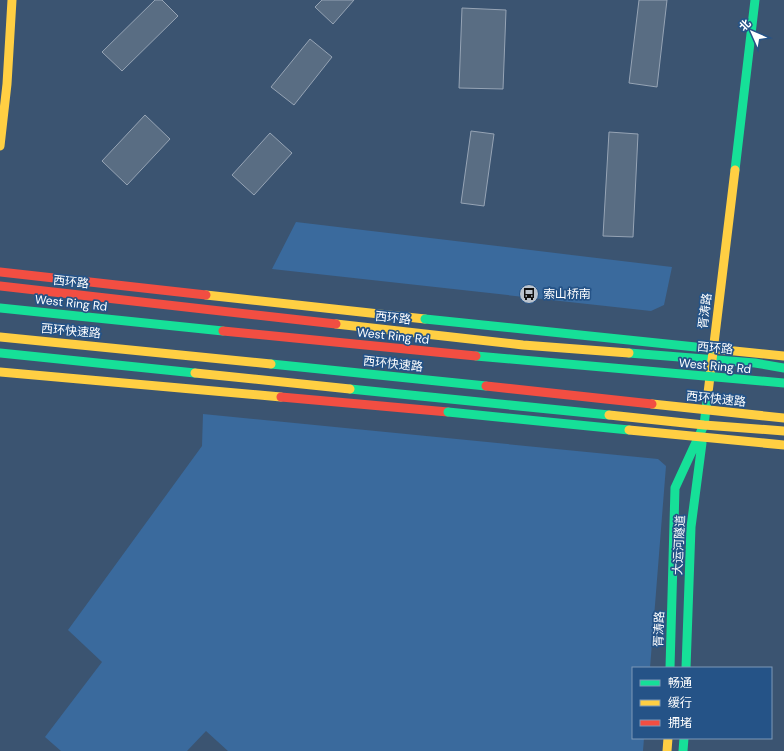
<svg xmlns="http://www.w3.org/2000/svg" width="784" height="751" viewBox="0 0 784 751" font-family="'DM Sans','Noto Sans SC',sans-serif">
<rect width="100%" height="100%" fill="#3b5471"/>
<path fill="#3a6a9d" d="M296 222 672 267 664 305 651 311 272 269Z
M203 414 658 459 666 466 650 668H633V738H644L643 751H228L206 731 187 751H61L45 737 102 662 68 630 202 446Z"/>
<path fill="#596d83" stroke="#96a4b5" d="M155 0H162L178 16 122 71 102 52Z
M322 0H354L333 24 315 7Z
M639 0H667L657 87 629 83Z
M462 8 506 10 503 89 459 88Z
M310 39 332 57 294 105 271 87Z
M145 115 170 139 127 185 102 161Z
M471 131 494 134 484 206 461 203Z
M609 132 638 134 633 237 603 236Z
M270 133 292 153 254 195 232 175Z"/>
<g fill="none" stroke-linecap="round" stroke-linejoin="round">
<path stroke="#16e098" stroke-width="9" d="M735 170 755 0
M0 353 195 373
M629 353 755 363 784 368
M350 389 609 415
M670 668 675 488 704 425 708 393
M686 668 691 527 702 443
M683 751 684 738"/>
<path stroke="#ffcf43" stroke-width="9" d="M0 146 7 84 12 0
M206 295 425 319
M336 324 523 345 629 353
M0 372 281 397
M195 373 350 389
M708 393 735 170
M609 415 704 425 784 431
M667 751 668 738"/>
<path stroke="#f24e42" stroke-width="9" d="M0 272 206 295
M0 286 336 324
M281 397 448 412"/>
<path stroke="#16e098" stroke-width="9" d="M0 308 223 331
M425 319 715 349
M476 356 784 383
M271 364 486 386
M448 412 629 430"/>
<path stroke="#ffcf43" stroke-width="9" d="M0 337 271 364
M715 349 784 356
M652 404 784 418
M629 430 784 445"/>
<path stroke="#f24e42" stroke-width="9" d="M223 331 476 356
M486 386 652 404"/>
</g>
<defs>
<symbol id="bus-disc" viewBox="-11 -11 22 22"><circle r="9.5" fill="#bac3cd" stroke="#255387"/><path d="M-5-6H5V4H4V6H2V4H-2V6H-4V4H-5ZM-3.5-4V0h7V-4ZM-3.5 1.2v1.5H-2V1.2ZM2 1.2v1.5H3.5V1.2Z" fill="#111"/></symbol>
</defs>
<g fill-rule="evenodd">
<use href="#bus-disc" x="518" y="283" width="22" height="22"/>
</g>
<g text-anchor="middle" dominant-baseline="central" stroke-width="3.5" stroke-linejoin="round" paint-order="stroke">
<g font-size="12" fill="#fff" stroke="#255387">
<text transform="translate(71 282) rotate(6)">西环路</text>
<text transform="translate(71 303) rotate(6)">West Ring Rd</text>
<text transform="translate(705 311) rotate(-83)">胥涛路</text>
<text transform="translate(393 318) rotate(6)">西环路</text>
<text transform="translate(71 331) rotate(5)">西环快速路</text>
<text transform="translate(393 336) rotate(6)">West Ring Rd</text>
<text transform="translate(715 348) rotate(5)">西环路</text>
<text transform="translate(393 364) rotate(6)">西环快速路</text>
<text transform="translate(715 366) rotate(5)">West Ring Rd</text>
<text transform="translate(716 399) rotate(6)">西环快速路</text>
<text transform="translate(679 545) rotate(-87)">大运河隧道</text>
<text transform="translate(659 629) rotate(-88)">胥涛路</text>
</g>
<g font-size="12" fill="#fff" stroke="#255387" text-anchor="start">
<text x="543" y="294">索山桥南</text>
</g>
</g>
<rect x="632" y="667" width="140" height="72" fill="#255387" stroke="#7c98b7"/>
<rect x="640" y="680" width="20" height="6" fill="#16e098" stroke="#7c98b7"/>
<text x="668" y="687" font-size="12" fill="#ffffff">畅通</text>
<rect x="640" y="700" width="20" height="6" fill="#ffcf43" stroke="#7c98b7"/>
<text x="668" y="707" font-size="12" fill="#ffffff">缓行</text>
<rect x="640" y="720" width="20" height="6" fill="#f24e42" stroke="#7c98b7"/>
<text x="668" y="727" font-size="12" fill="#ffffff">拥堵</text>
<g transform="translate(752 32) rotate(315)" stroke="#255387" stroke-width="3" paint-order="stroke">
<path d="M0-3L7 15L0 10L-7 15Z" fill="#ffffff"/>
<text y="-6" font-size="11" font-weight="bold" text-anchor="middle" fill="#ffffff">北</text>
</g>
</svg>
